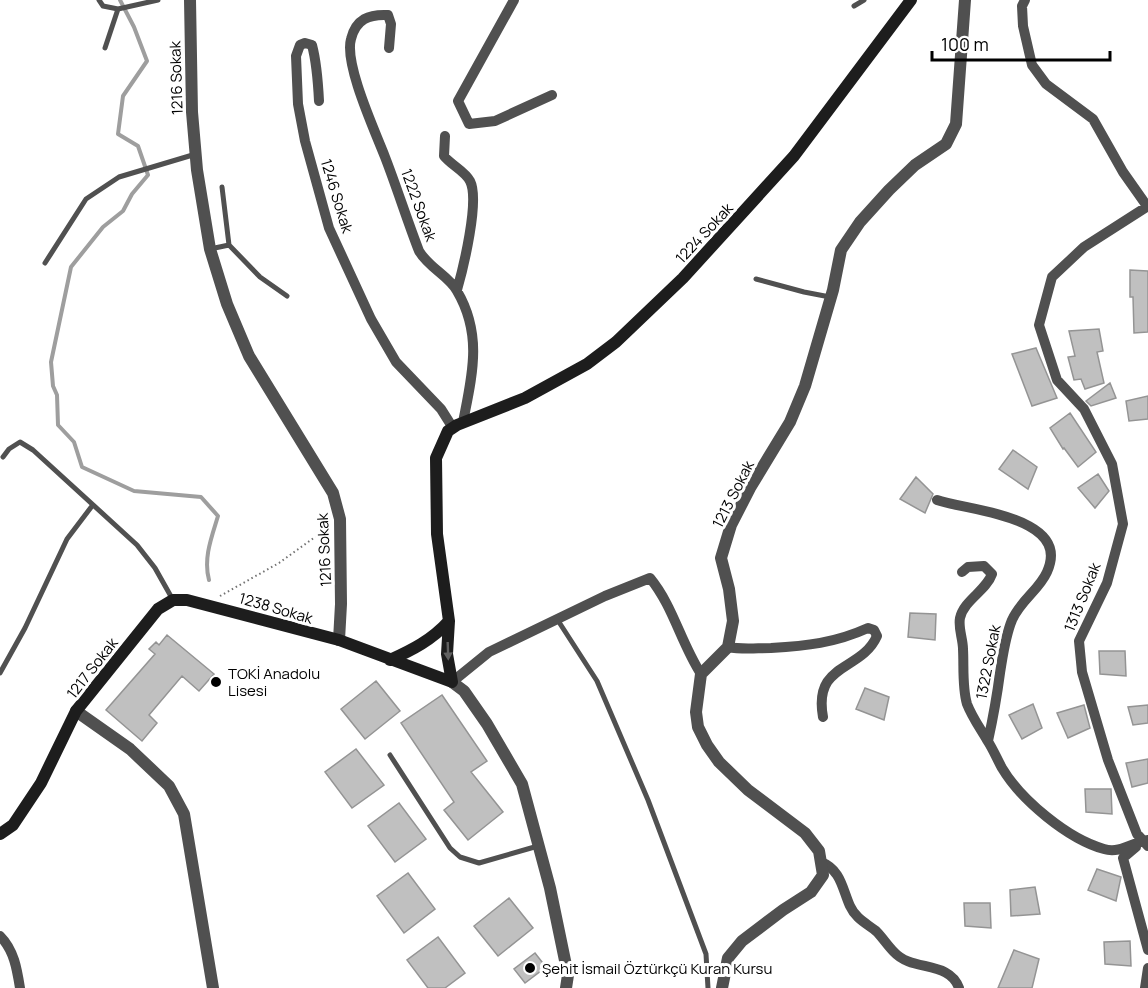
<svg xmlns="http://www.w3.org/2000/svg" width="1148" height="988" viewBox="0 0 1148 988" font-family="Manrope,sans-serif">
<rect width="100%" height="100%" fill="#fff"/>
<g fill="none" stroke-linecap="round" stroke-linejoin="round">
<path stroke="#9e9e9e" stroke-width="4" d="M120 0 134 27 147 61 123 96 118 134 138 146 148 175 132 194 123 211 103 227 71 267 51 362 53 386 57 395 58 425 74 442 82 467 134 491 201 497 218 516C212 536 203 558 209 580"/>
</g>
<path fill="#c0c0c0" stroke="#949494" stroke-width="1.5" d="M1130 270 1148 271V332L1134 333 1133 297H1130Z
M1099 329 1103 351 1097 352 1104 383 1085 389 1081 379 1074 380 1068 357 1075 356 1069 331Z
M1036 348 1057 398 1032 406 1012 354Z
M1110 383 1116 398 1091 406 1086 401Z
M1148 396V419L1129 421 1126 401Z
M1070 413 1096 452 1078 467 1064 448 1063 449 1050 428Z
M1013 450 1037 467 1028 489 999 469Z
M1098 474 1109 491 1095 508 1078 488Z
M916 477 933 494 925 513 900 499Z
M910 613 936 614 935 640 908 637Z
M167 635 214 674 199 691 182 676 149 715 157 723 142 741 106 710 155 654 149 649 156 642 159 645Z
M1099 651H1125L1126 676 1100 674Z
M376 681 400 711 365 739 341 709Z
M865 688 889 697 884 720 856 709Z
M442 695 487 761 471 772 503 812 468 840 444 810 454 802 401 723Z
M1033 704 1042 728 1022 739 1009 715Z
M1084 705 1090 728 1068 738 1057 713Z
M1148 705V723L1133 725 1128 707Z
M356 749 384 785 352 808 325 772Z
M1148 759V783L1132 787 1126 763Z
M1085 789H1111L1112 814 1086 812Z
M399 803 426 839 395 862 368 826Z
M1097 869 1121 877 1116 901 1088 890Z
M408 873 435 909 404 933 377 896Z
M1035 887 1040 914 1011 916 1010 890Z
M509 898 533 928 498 956 474 926Z
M964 903H990L991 928 965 926Z
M438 937 465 973 445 988H428L407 960Z
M1130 941 1131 966 1105 964 1104 942Z
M1014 950 1039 959 1032 988H998Z
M535 953 546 967 525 983 514 969Z"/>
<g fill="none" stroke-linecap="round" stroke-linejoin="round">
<path stroke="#727272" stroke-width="2" stroke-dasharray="1.5 3" stroke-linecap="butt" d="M220 596 279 563 329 527"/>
<path stroke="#505050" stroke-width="5" d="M99 0 103 6 118 9 158 0
M854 6 864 0
M105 48 118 9
M222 187 229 245 260 277 287 296
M210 249 229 245
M45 263 86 199 119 177 196 154
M756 279 804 292 830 297
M3 457 9 449 20 442 33 450 137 545 155 568 173 600
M557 619 597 681 648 800 706 954 708 988
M0 673 25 628 67 539 92 506
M390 755 450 848 460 857 479 863 538 846"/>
<path stroke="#505050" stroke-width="10" d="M514 0 458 101 469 124 495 121 552 95
M1025 0 1022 6 1023 26 1032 65 1046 84 1093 119 1123 172 1147 206
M389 48 391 24 388 15C369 14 356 19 351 39 344 64 375 131 385 157 397 188 407 220 419 251 429 268 449 276 457 291 483 335 472 376 463 422
M319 101C318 81 317 64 312 45L305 43 300 45 296 56 298 104 305 141 329 228 371 319 396 362 441 409 453 428
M445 136 444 156C451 165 465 171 470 181 480 200 463 269 457 290
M1148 206 1084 247 1052 277 1039 325 1057 380 1084 409 1112 464 1123 524 1107 583 1079 641 1082 672 1108 760 1137 834 1148 846
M937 500C969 511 1072 516 1047 572 1039 590 1021 600 1012 620 1005 637 1003 655 1000 673 997 696 993 718 988 741
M962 572 968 567 984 566 992 574C986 591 964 600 960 618 958 628 963 639 963 649 964 667 962 687 967 704 972 717 980 728 987 740 993 749 997 759 1002 768 1021 800 1068 839 1104 849 1120 854 1133 842 1148 840
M728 647C743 650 756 648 771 648 806 646 835 643 868 628L874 630 877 636C861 672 813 662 823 717
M452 682 489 652 605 596 650 578C673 606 681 643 701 674
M1136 847 1123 858 1148 950
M821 862C841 870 842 888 850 906 856 919 866 923 876 931 883 938 887 945 894 952 912 972 949 960 959 988
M0 936C14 950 17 969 20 988
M1145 988 1148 968"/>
<path stroke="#505050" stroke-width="12" d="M190 0 192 112 197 170 210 249 227 304 249 356 333 493 340 519 341 604 339 640
M452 682 464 691 487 724 522 784 550 888 568 975 566 988
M76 711 130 749 169 786 184 814 213 988
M722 988 728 958 742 941 783 910 811 892 823 875 819 851 805 833 748 790 719 762 707 745 698 727 696 712 701 674 728 647 733 621 729 589 721 558 731 525 750 488 790 422 805 386 833 290 841 250 860 222 889 190 915 165 946 144 956 124 965 0"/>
<path stroke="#1d1d1d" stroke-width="12" d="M449 621 437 534 436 458 448 431 457 425 525 398 587 364 616 342 683 278 794 156 911 0
M0 834 13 825 41 783 76 711 158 609 173 600H187L339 640 452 682 447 654 449 621C432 640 412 650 390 660"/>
</g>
<defs><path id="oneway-solid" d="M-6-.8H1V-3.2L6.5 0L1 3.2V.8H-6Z" transform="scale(1.5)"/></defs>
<use fill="#616161" href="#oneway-solid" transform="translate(448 651) rotate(88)"/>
<g fill="#000" stroke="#fff" stroke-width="2">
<circle cx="216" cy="682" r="6"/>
<circle cx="530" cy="968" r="6"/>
</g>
<g text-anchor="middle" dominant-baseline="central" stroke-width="6" stroke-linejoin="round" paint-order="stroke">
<g font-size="15" fill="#000" stroke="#fff">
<text transform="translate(176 78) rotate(-92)">1216 Sokak</text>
<text transform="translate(337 196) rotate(73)">1246 Sokak</text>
<text transform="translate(419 205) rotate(70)">1222 Sokak</text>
<text transform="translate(704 233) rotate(-47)">1224 Sokak</text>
<text transform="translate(733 494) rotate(-63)">1213 Sokak</text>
<text transform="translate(324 550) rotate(-93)">1216 Sokak</text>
<text transform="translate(1082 597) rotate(-68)">1313 Sokak</text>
<text transform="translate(276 608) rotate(16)">1238 Sokak</text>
<text transform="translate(988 662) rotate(-79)">1322 Sokak</text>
<text transform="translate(92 668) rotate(-52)">1217 Sokak</text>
</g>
<g font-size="15" fill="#000" stroke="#fff" text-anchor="start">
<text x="228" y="673">TOKİ Anadolu<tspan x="228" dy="17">Lisesi</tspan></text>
<text x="542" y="968">Şehit İsmail Öztürkçü Kuran Kursu</text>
</g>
</g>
<path d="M932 51v9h178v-9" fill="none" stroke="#000000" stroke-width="3"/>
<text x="941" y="51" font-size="18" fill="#000000" stroke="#ffffff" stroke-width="4.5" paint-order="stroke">100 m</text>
</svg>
